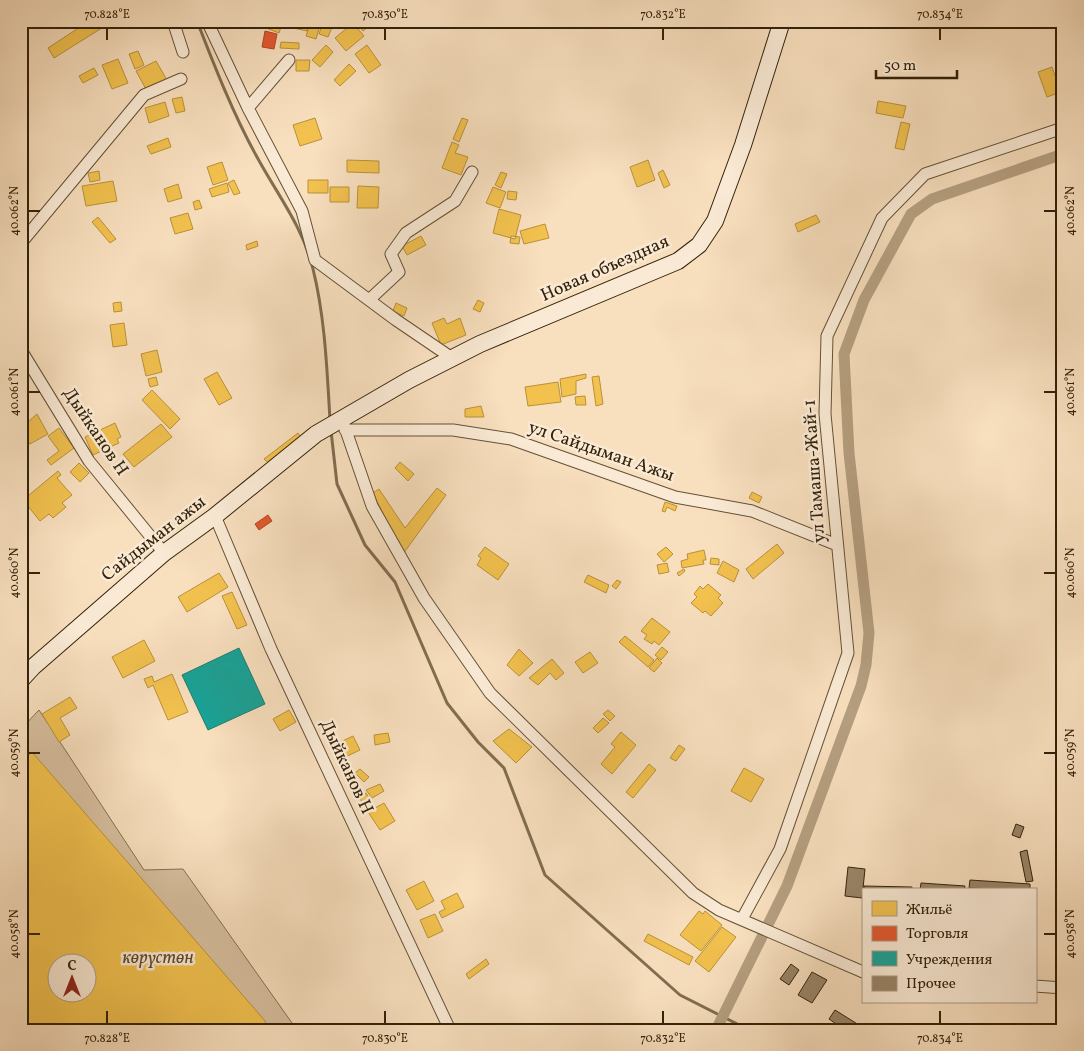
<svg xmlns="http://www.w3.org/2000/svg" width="1084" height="1051" viewBox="0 0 1084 1051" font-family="Vollkorn,serif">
<rect width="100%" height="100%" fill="#f8dfbe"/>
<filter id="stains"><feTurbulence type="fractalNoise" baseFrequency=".004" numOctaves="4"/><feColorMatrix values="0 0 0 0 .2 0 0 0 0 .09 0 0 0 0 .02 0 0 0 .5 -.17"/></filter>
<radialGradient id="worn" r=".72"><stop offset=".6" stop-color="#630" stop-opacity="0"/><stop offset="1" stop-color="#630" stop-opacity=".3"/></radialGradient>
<path fill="#d7bf9f" stroke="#857054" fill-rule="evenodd" d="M39 710 144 870 183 869 297 1030H21V729ZM58 964H88V994H58Z"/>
<path fill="#f2c14e" stroke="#b99139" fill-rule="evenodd" d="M89 21H102L105 26 54 58 48 48Z
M269 21H283L279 33 266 28Z
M291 21H309L307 31 289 27Z
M311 21 321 22 316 39 306 36Z
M321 21H338L329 29Z
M362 21 368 27 363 31 355 22Z
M323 22 333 25 328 37 319 34Z
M353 23 364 36 346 51 335 38Z
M281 42 299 43V49L280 48Z
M326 45 333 52 320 67 312 60Z
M367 45 381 65 369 73 355 54Z
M138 51 144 65 135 69 129 54Z
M118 59 128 83 112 89 102 65Z
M296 60H310L309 71H296Z
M156 61 167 80 147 91 136 71Z
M349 64 356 71 340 86 334 80Z
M1052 67 1061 92 1047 97 1038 72Z
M94 68 98 75 83 83 79 76Z
M182 97 185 111 176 113 172 99Z
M878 101 906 106 903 118 876 113Z
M165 102 169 116 149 123 145 108Z
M315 118 322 139 300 146 293 125Z
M462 118 468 120 459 142 453 139Z
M901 122 910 124 904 150 895 148Z
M168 138 171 147 151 154 147 146Z
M452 142 459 145 455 153 468 157 461 175 442 168Z
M347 160 379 161V173L347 172Z
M648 160 655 180 637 187 630 167Z
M222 162 228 180 213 185 207 167Z
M663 170 670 185 664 188 658 173Z
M99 171 100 180 90 182 88 173Z
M501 172 507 174 501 188 495 185Z
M234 180 240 193 234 195 228 183Z
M308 180H328V193H308Z
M113 181 117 201 86 206 82 186Z
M227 183 229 192 212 197 209 189Z
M178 184 182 198 168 202 164 189Z
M358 186 379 187 378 208H357Z
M330 187H349V202H330Z
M493 187 506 192 500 208 486 203Z
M508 191 517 192 516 200 507 199Z
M199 200 202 208 195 210 193 202Z
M499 209 521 215 515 239 493 233Z
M188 213 193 229 175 234 170 218Z
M816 215 820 222 798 232 795 224Z
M98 217 116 239 110 243 92 222Z
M545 224 549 238 524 244 520 231Z
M421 236 426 245 407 255 402 246Z
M511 236 520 237 519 244 510 243Z
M257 241 258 246 247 250 246 245Z
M478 300 484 303 480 312 473 309Z
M121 302 122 311 114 312 113 303Z
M396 303 407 308 404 316 393 311Z
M444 318 447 324 460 318 466 335 441 345 432 323Z
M124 323 127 345 113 347 110 325Z
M157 350 162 372 146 376 141 354Z
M217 372 232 398 219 405 204 379Z
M586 374V378L576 381V394L562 397 560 379Z
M599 376 603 404 596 406 592 377Z
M156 377 158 385 150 387 148 379Z
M558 382 561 402 528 406 525 387Z
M152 390 180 419 170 429 142 400Z
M585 396 586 405H576L575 397Z
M481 406 484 417H465V409Z
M37 414 48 434 30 444 21 434V428Z
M115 423 121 437 117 439 119 443 93 455 85 437Z
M161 424 172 437 134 467 123 454Z
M59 428 74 448 51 465 47 460 59 451 48 436Z
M298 433 302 439 269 464 264 459Z
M400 462 414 474 408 481 395 468Z
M79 463 89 473 80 482 70 472Z
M58 471 61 475 57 478 72 495 62 503 66 507 53 518 49 514 40 521 23 500Z
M437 488 446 495 403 554 373 493 379 489 405 528Z
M752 492 762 497 759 503 749 498Z
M665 502 677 506 675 511 667 507 665 512 662 511Z
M777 544 784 553 753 579 746 569Z
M485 547 509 564 498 580 477 565 481 558 478 556Z
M666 547 673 554 664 562 657 554Z
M704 550 706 560H703L704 564 682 568 681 561 688 559 687 554Z
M711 558 719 559V565L710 564Z
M723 561 739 570 734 582 717 573Z
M667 563 669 572 659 574 657 565Z
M684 569 685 571 679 576 677 573Z
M219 573 228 587 187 612 178 597Z
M588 575 609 585 606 593 584 582Z
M617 580 621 582 616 589 612 586Z
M708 584 721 595 718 598 723 603 711 616 705 611 703 613 691 603 697 597 694 594 700 586 703 589Z
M232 592 247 625 237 629 222 596Z
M652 618 670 632 659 645 654 641 652 644 644 639 647 635 641 631Z
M625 636 654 660 648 667 619 642Z
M144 640 155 661 123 678 112 657Z
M662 647 668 652 661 660 655 655Z
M519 649 533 663 519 676 507 665Z
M590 652 598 663 583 673 575 662Z
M657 658 662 663 654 672 649 668Z
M552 659 564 673 556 680 550 673 538 685 529 678Z
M172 674 188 712 168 720 153 685 148 688 144 679 152 676 154 682Z
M70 697 77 708 60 718 70 735 59 742 42 714Z
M289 710 296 722 280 731 273 719Z
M608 710 615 716 610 721 603 714Z
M603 718 609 723 598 733 593 728Z
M509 729 532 747 516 763 493 741Z
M621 732 636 745 612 774 601 764 615 747 611 744Z
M388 733 390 742 375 745 374 735Z
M353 736 360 750 339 760 332 746Z
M679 745 685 749 676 761 670 758Z
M32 752 266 1022 257 1030H26L21 1024V761ZM58 964H88V994H58Z
M649 764 656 770 633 798 626 792Z
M349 766 360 785 354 789 342 770Z
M744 768 764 779 751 802 731 791Z
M360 769 369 777 364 782 355 773Z
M380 784 384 791 372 798 366 790Z
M366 793 374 807 367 811 359 797Z
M384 803 395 821 380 830 368 812Z
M424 881 434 901 417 910 406 890Z
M457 893 464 907 442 918 439 912 445 909 441 901Z
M699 911 703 914 705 911 722 925 701 951 680 935Z
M435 914 443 931 428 938 420 920Z
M722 927 736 937 709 972 695 961Z
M648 934 693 957 689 965 644 941Z
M486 959 489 964 469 979 466 974Z"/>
<path fill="#e4572e" stroke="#af4723" d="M265 31 277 34 274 49 262 47Z
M268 515 272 521 259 530 255 524Z"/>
<path fill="#17a398" stroke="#1f7c6d" d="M239 648 265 704 208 730 182 675Z"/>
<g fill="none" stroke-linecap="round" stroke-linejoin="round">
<path stroke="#816d50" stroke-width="3" d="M197 21C214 65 234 116 257 157 277 194 303 227 313 269 325 317 327 370 330 420
M331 431 337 484 365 545 395 582 447 703 478 742 504 768 545 875 680 995 749 1030"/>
<path stroke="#b59f80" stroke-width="11" d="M716 1030 787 886 861 686 866 665 869 633 849 453 844 354 864 300 911 214 932 199 1063 154"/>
</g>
<path fill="#998467" stroke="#332209" d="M1016 824 1024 827 1020 838 1012 835Z
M1027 850 1033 881 1026 882 1020 852Z
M848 867 865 869 862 898 845 896Z
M970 880 1030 884V890L969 888Z
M921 883 965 886 964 890H920Z
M864 886 912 887V890H864Z
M791 964 799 970 789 985 780 979Z
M812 972 827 980 812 1003 798 995Z
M835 1010 867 1030H845L829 1019Z"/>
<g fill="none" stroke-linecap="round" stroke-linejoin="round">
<defs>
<path id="street" d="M173 21 183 52
M207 21 248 108 302 211 315 260 396 320 452 358
M248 108 289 60
M21 243 144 95 181 79
M369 300 399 272 391 254 406 233 455 201 472 172
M21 350 89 461 164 553
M342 419 372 506 424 598 490 693 693 893 719 910 863 972
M345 430H453L511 439 675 497 752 511 837 545
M215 516 271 649 450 1030
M742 919 780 849 848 653 825 414 827 336 882 218 925 174 1063 128
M1035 986 1063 988"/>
<path id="secondary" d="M21 680 33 667 164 553 215 516 316 434 409 380 480 344 678 261 699 245 715 221 743 145 782 21"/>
</defs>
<use href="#street" stroke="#645136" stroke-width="13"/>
<use href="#secondary" stroke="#332209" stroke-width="18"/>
<use href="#street" stroke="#faead5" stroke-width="11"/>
<use href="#secondary" stroke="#faead5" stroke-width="16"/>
</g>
<path fill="none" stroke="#332209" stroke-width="2" d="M107 28V40M385 28V40M663 28V40M940 28V40M28 211H40M1044 211H1056M28 392H40M1044 392H1056M28 573H40M1044 573H1056M28 753H40M1044 753H1056M28 934H40M1044 934H1056M107 1011V1024M385 1011V1024M663 1011V1024M940 1011V1024"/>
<g text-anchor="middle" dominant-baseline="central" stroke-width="5" stroke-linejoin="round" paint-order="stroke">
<g font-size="18" fill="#332209" stroke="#faead5">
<text transform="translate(605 269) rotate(-24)">Новая объездная</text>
<text transform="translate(95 432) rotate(56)">Дыйканов Н</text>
<text transform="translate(601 452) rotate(19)">ул Сайдыман Ажы</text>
<text transform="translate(815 471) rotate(-94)">ул Тамаша-Жай-1</text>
<text transform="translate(154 539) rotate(-38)">Сайдыман ажы</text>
<text transform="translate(346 767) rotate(65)">Дыйканов Н</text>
</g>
<g font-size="18" font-style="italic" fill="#5c492e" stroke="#faead5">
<text x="158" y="958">көрүстөн</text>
</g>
</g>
<rect width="1084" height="1051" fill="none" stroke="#f8dfbe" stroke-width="55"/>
<rect x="862" y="888" width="175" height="115" fill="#faead5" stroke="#aa9a83"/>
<rect x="872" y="901" width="25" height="15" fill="#f2c14e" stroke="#aa9a83"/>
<text x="906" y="914" font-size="15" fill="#332209">Жильё</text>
<rect x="872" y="926" width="25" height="15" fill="#e4572e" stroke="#aa9a83"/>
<text x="906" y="938" font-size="15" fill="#332209">Торговля</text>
<rect x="872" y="951" width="25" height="15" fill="#17a398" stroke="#aa9a83"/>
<text x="906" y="964" font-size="15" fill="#332209">Учреждения</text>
<rect x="872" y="976" width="25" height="15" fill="#998467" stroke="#aa9a83"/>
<text x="906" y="988" font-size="15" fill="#332209">Прочее</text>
<g transform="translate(72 978)"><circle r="24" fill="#faead5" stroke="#aa9a83"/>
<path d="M0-4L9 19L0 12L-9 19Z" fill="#8f2418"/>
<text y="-8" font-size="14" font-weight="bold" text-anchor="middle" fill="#332209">С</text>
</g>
<path d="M876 70v8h81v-8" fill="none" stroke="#332209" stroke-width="2.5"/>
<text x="884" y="70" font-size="15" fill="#332209" stroke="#faead5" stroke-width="4" paint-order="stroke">50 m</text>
<rect x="28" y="28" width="1028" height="996" fill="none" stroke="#332209" stroke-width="2"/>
<g font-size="12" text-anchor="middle" fill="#332209">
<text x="107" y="18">70.828°E</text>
<text x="385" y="18">70.830°E</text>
<text x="663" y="18">70.832°E</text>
<text x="940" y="18">70.834°E</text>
<text transform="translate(14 211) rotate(-90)" y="4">40.062°N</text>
<text transform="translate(1070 211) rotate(-90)" y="4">40.062°N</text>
<text transform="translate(14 392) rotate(-90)" y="4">40.061°N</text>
<text transform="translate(1070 392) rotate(-90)" y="4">40.061°N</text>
<text transform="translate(14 573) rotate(-90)" y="4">40.060°N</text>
<text transform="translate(1070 573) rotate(-90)" y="4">40.060°N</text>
<text transform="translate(14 753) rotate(-90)" y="4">40.059°N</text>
<text transform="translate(1070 753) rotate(-90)" y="4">40.059°N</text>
<text transform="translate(14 934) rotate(-90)" y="4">40.058°N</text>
<text transform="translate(1070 934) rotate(-90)" y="4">40.058°N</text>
<text x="107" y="1042">70.828°E</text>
<text x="385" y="1042">70.830°E</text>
<text x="663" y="1042">70.832°E</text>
<text x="940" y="1042">70.834°E</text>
</g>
<rect width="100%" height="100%" filter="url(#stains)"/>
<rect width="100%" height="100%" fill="url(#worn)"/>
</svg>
